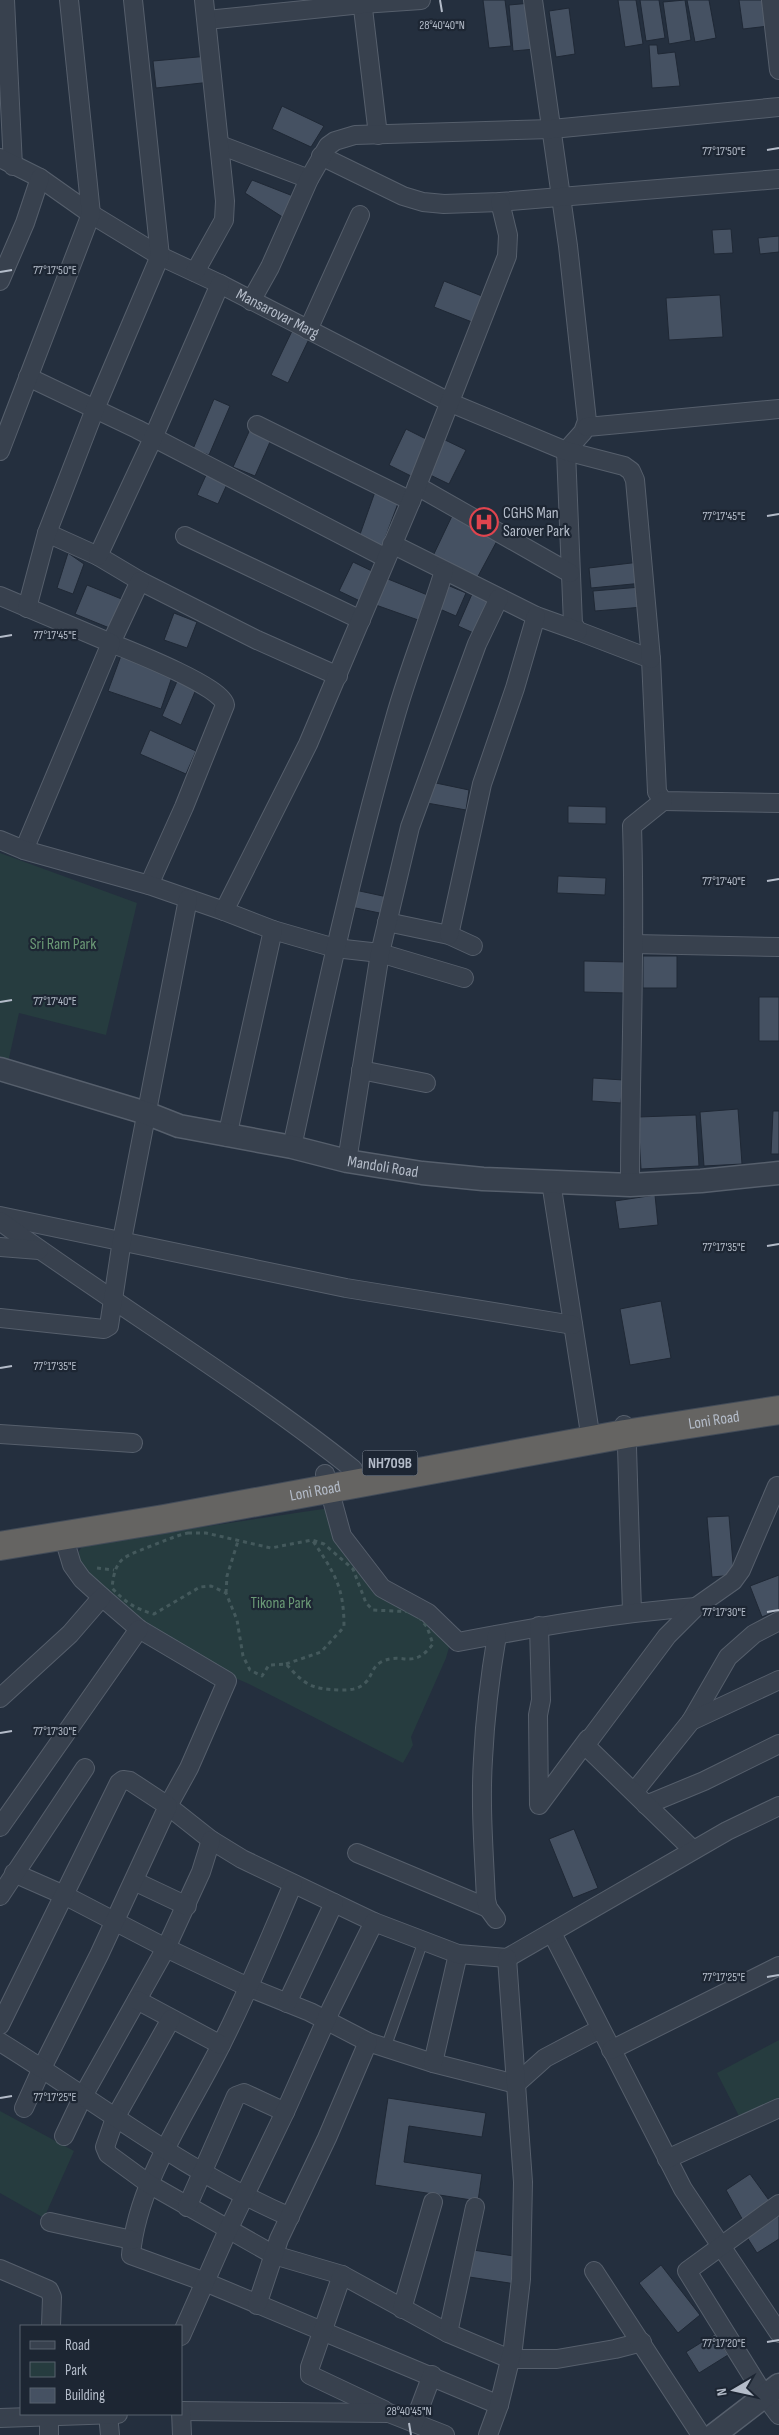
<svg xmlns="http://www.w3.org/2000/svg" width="779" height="2435" viewBox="0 0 779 2435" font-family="'Sofia Sans Condensed',sans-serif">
<rect width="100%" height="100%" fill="#242f3e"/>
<path fill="#263c3f" d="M0 853 137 903 106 1035 19 1013 7 1067 0 1064Z
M323 1509H331L344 1543 417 1610 450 1644 446 1658 411 1737 413 1745 403 1763 249 1684 212 1668 153 1630 80 1569 79 1551 83 1545Z
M779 2040V2098L740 2118 717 2073Z
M0 2111 74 2151 44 2218 0 2193Z"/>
<path fill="#455162" stroke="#1f2835" d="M483 0H505L511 46 489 48Z
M618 0H636L643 44 625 47Z
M640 0H659L665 38 646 41Z
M685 0 691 40 669 44 663 2Z
M687 0H709L716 38 695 42Z
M739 0H766L769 26 743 29Z
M531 3 535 49 513 51 509 5Z
M569 8 575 54 556 57 549 11Z
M649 45H657L658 54 675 52 680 86 652 88Z
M209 56 211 82 156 88 153 61Z
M282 106 324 126 311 147 272 129Z
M252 180 293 196 284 218 245 193Z
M731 229 733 253 714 254 712 230Z
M779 236V252L760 254 758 238Z
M444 281 487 298 477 324 434 307Z
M720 295 723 337 669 340 666 298Z
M292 331 309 339 288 383 271 375Z
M214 399 230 406 209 455 193 449Z
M252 425 273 435 255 476 233 467Z
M406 429 430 441 413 477 389 465Z
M443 439 466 450 449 484 426 473Z
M207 473 228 482 218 504 197 495Z
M376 489 400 498 381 549 358 540Z
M452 516 498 539 476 580 432 558Z
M68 553 84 564 73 594 57 588Z
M353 562 374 572 360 601 339 591Z
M640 562 643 583 591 588 589 568Z
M383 577 430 596 421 621 373 604Z
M445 584 466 593 456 616 435 607Z
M87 585 124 600 112 629 75 614Z
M641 587 643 607 595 611 593 591Z
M472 594 492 603 478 635 458 626Z
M174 613 197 622 187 648 164 640Z
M122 653 174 671 161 709 108 691Z
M178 679 197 687 181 725 162 716Z
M150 730 196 751 186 774 140 754Z
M431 782 469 790 466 810 427 803Z
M568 806 606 807V824L568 823Z
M558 876 606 878 605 895 557 893Z
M355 890 392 898 389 915 351 907Z
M643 956H677V988H643Z
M584 961 626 962 625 993 584 992Z
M759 997H779V1041H759Z
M593 1078 623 1080 621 1103 592 1101Z
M738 1109 742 1164 704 1166 700 1112Z
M773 1111H779V1154H771Z
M696 1115 699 1166 641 1169 638 1117Z
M655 1195 658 1225 619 1229 615 1201Z
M661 1301 671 1358 630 1365 620 1309Z
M729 1516 734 1575 712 1577 707 1517Z
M779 1575V1610L762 1617 750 1586Z
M574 1829 598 1888 573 1898 549 1839Z
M388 2098 486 2113 482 2137 409 2126 404 2162 482 2174 478 2201 375 2185Z
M750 2174 771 2203 745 2224 726 2190Z
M779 2213V2239L757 2253 745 2234Z
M473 2250 521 2257 516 2284 469 2277Z
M661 2265 700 2315 678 2333 639 2283Z
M715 2334 728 2355 699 2373 686 2352Z"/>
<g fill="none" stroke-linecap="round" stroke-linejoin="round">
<defs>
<path id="service" d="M386 2047 423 1942"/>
<g id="minor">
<path d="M5 0 13 166"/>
<path d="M362 0 378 135"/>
<path d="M533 0 568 246 587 421 583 432 566 451 573 624 578 631 651 659 657 792 663 801 779 803"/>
<path d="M771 0 779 70"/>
<path d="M207 20 362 4 421 0"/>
<path d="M220 145 309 179"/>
<path d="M321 156 403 196 423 202 444 204 500 202 779 179"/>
<path id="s1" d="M0 158 40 178 91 214 160 256 220 284 451 403 566 451 624 466 631 471 635 480 651 659"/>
<path d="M195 272 224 220 225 201 204 0"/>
<path d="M0 281 25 223 40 178"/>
<path d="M251 301 270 267 309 179 328 146 335 141 355 135 552 129 779 107"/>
<path d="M308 330 360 215"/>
<path d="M28 377 137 429 386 558"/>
<path d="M257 425 411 501"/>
<path d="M587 427 779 409"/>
<path d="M0 451 91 214 69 0"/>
<path d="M417 486 570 573"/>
<path d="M47 533 98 556 140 581 257 640 338 676"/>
<path d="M185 536 361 620"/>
<path d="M392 544 536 616 578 631"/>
<path d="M98 556 153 438 220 284"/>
<path d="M140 581 111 643C131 651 223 687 225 705L184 807 149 885"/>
<path d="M0 596 111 643 24 850"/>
<path d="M27 608 47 533 95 409 160 256 133 0"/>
<path d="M0 840 24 850 149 885 224 911"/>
<path d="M387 922 449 935 473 946"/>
<path d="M273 930 335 948 380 953 464 978"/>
<path d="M449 935 482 784 515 688 536 616"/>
<path d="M634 944 779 947"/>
<path d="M361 1070 426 1083"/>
<path d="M227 1137 273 930 224 911 308 744 411 501 507 256 508 235 500 202"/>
<path d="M292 1147C323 1003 354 859 395 718 409 668 429 620 444 571"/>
<path d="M347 1161 380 953 410 827 477 644 499 598"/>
<path d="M551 1182 589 1427"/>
<path d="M630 1185C630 1065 636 945 632 826L663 801"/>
<path d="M0 1216 346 1288 573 1325"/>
<path d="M0 1221C116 1306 240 1379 353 1469"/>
<path d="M0 1247 39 1250"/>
<path d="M0 1318 104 1329 109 1326 122 1240 188 899"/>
<path d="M624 1425 627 1447 632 1612"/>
<path d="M0 1434 133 1443"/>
<path d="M325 1474 342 1536 382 1588 428 1613 458 1642C537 1627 615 1613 696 1607"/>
<path d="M63 1535 72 1565 82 1579 102 1597 139 1629 227 1681 189 1768 168 1806 211 1840 242 1859 374 1922"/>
<path d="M539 1626 541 1700 538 1715 539 1805 588 1739"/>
<path d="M0 1698 70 1634 102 1597"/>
<path d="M691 1721 728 1657 754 1634 779 1621"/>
<path d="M634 1792 691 1721 779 1680"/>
<path d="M646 1805 704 1781 779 1744"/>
<path d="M0 1827 139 1629"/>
<path d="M211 1840 201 1872 166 1948 248 1987 310 2012 368 2042 433 2063 516 2084 545 2058 600 2029"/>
<path d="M693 1850 590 1750 587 1743 667 1636 696 1607 733 1581 741 1570 777 1486 779 1487"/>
<path d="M357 1853 488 1908"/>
<path d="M14 1873 64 1895 166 1948 83 2096 64 2136"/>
<path d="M134 1881 187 1906"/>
<path d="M293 1884C271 1935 250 1987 225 2037 193 2104 137 2180 131 2255L205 2282 499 2405"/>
<path d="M0 1896 85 1768"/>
<path d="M496 1919 488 1908 486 1900C484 1853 480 1806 483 1759 485 1717 490 1676 497 1635"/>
<path d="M552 1933 683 2189 779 2333"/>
<path d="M137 2000 221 2045"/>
<path d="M287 2003 334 1903"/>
<path d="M171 2019 115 2118 105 2147 108 2154 149 2184 274 2255 342 2275 448 2333 510 2359H557L615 2349 642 2342"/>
<path d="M0 2025 119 1783 123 1780 130 1781 168 1806 99 1955 42 2068 24 2108"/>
<path d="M0 2042C97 2102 184 2171 290 2217"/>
<path d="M611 2050 779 1966"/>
<path d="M433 2063 458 1954"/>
<path d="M667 2159 779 2108"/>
<path d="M779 2204 687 2271 764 2395 779 2415"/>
<path d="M187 2207 236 2096 244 2093 285 2112"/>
<path d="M50 2222 132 2240"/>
<path d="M0 2269 49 2290 52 2297 51 2326"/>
<path d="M594 2271 701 2435"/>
<path d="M342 2275 310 2367V2375L384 2410"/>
<path d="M257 2305 279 2239 327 2138 368 2042"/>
<path d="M402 2309 433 2202"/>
<path d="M448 2333 475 2207"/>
<path d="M181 2336 228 2230 285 2112 331 2009 374 1922 458 1954 507 1958 727 1831 779 1806"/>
<path d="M181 2411 389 2413 445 2435"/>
<path d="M181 2411 182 2435"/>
<path d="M108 2414 110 2435"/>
<path d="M0 2418 118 2414"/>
<path d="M414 2423 432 2375"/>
<path d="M49 2435V2414"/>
<path d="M488 2435 499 2405 513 2348 521 2279 523 2182 507 1958"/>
</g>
<g id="tertiary">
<path id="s2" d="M0 1069 146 1113 179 1126 292 1147 347 1161 422 1173 483 1179 630 1185 701 1181 779 1173"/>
<path d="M714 2435 779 2385"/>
</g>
<g id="trunk">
<path id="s3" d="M0 1546 164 1519 625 1434 779 1410"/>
</g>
</defs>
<use href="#service" stroke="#565f6c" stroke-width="11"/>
<use href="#minor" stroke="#565f6c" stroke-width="20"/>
<use href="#tertiary" stroke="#565f6c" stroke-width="25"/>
<use href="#trunk" stroke="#434c59" stroke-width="30"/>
<path stroke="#44595c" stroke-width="3" stroke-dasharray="4 4" stroke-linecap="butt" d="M188 1533H206L271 1548 312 1540 324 1544 353 1569 366 1603 373 1610 415 1612 427 1627 433 1644C412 1671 403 1651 381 1662 371 1668 372 1677 365 1683 358 1690 349 1690 340 1690 311 1689 305 1685 286 1664L269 1665 262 1676 250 1670 243 1656 237 1620 226 1593 211 1586 200 1587 154 1614C135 1609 125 1602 112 1588 115 1556 125 1557 151 1546 164 1541 175 1536 188 1533Z
M97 1568 114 1570
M226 1593 227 1576 238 1541
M286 1664 321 1652 344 1627C344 1587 335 1574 313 1541"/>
<use href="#service" stroke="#38414e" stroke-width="9"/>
<use href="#minor" stroke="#38414e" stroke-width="18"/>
<use href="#tertiary" stroke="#38414e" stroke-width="22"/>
<use href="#trunk" stroke="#656462" stroke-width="28"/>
</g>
<path fill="none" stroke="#b4bcc9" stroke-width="2" d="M440 0 442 12M767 150 779 148M0 272 12 270M767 516 779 514M0 637 12 635M767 881 779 879M0 1002 12 1000M767 1246 779 1244M0 1368 12 1366M767 1612 779 1610M0 1733 12 1731M767 1977 779 1975M0 2098 12 2096M767 2342 779 2340M409 2423 411 2435"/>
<defs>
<symbol id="hospital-ring" viewBox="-11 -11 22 22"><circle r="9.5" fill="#1d2633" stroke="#e0444e" stroke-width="1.5"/><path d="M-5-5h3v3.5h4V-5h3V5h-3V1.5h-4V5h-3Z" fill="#e0444e"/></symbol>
</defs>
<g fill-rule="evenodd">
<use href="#hospital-ring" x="468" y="506" width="32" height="32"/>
</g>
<g text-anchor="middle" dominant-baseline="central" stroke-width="4.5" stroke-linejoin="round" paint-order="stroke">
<rect fill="#1d2633" stroke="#878f9c" stroke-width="1" x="362.5" y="1450.5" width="55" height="25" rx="4"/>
<g font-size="15" font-weight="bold" fill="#b4bcc9">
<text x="390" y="1463">NH709B</text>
</g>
<g font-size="16" fill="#b4bcc9" stroke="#1d2633">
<text stroke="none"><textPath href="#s1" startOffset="319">Mansarovar Marg</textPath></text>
<text stroke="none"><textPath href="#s2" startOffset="396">Mandoli Road</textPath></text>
<text stroke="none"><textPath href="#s3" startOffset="725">Loni Road</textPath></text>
<text stroke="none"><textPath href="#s3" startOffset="320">Loni Road</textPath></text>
</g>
<g font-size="16" fill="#b4bcc9" stroke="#1d2633" text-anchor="start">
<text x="503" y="513">CGHS Man<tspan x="503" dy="18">Sarover Park</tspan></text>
</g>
<g font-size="16" fill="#6b9a76" stroke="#1d2633">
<text x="63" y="944">Sri Ram Park</text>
<text x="281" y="1603">Tikona Park</text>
</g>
</g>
<g font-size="12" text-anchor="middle" fill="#b4bcc9" stroke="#1d2633" stroke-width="4.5" stroke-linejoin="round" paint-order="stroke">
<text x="442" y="29">28°40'40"N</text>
<text x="724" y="155">77°17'50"E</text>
<text x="55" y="274">77°17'50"E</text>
<text x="724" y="520">77°17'45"E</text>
<text x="55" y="639">77°17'45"E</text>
<text x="724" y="885">77°17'40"E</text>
<text x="55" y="1005">77°17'40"E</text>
<text x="724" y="1251">77°17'35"E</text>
<text x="55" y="1370">77°17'35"E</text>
<text x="724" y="1616">77°17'30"E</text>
<text x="55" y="1735">77°17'30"E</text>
<text x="724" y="1981">77°17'25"E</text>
<text x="55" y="2101">77°17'25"E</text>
<text x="724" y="2347">77°17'20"E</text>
<text x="409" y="2415">28°40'45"N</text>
</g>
<rect x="20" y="2325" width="162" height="90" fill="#1d2633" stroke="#59626f"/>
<rect x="30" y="2341" width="25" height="8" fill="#38414e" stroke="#59626f"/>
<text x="65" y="2350" font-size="15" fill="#b4bcc9">Road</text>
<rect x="30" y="2362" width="25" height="15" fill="#263c3f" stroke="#59626f"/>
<text x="65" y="2375" font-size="15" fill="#b4bcc9">Park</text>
<rect x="30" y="2388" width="25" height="15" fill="#455162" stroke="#59626f"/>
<text x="65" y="2400" font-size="15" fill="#b4bcc9">Building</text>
<g transform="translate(734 2390) rotate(261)" stroke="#1d2633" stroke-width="4" paint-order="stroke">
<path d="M0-4L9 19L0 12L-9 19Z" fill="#b4bcc9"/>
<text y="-8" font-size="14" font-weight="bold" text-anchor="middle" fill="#b4bcc9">N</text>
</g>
</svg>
